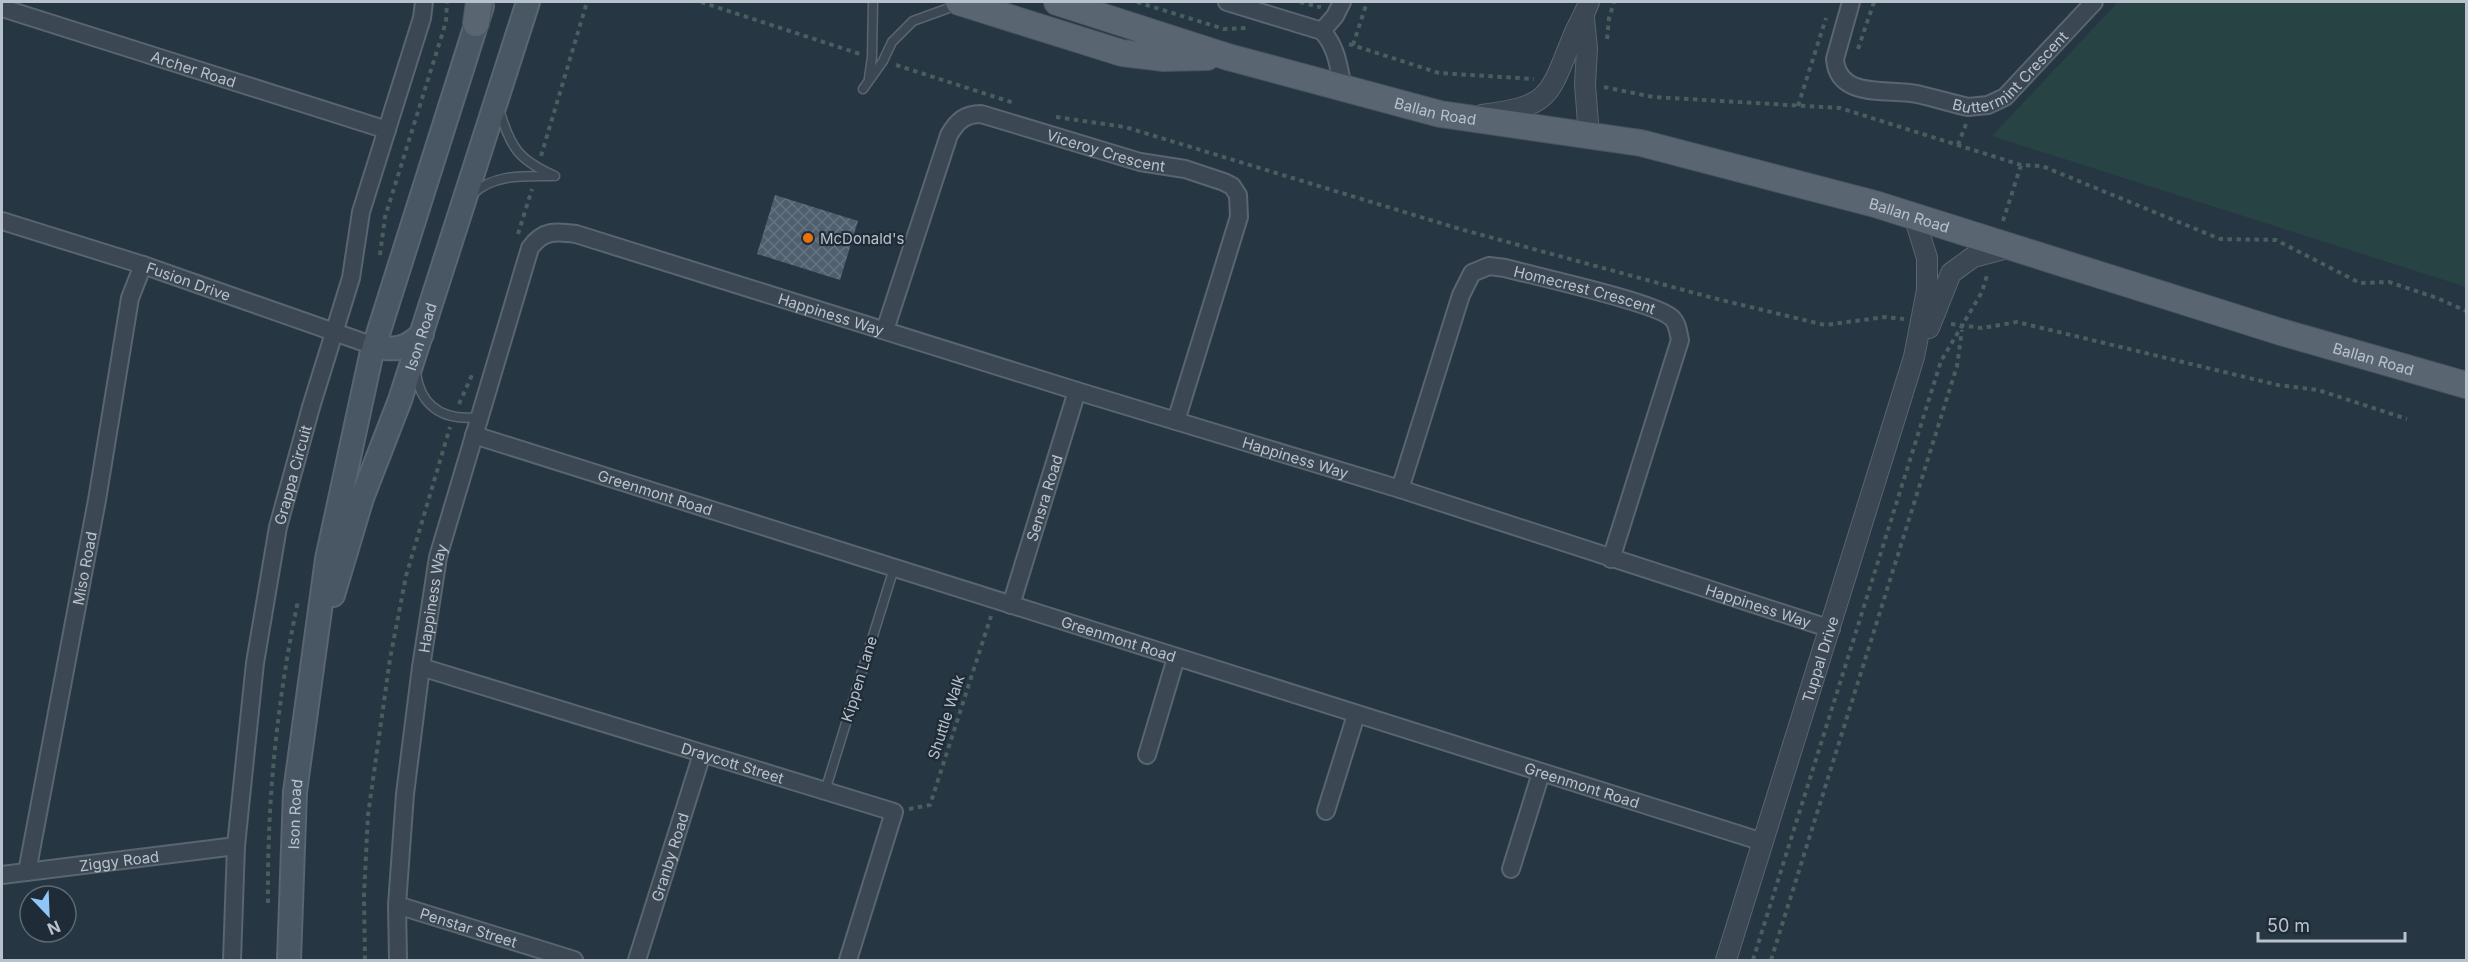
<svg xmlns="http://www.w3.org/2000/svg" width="2468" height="962" viewBox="0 0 2468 962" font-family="Inter,sans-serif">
<defs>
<pattern id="building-cross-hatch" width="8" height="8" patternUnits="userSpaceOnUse" patternTransform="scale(1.5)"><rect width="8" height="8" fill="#4f5f6d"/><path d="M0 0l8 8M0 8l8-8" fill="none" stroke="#667481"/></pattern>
</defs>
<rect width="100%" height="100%" fill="#263642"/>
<path fill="#284343" d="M2118 2H2466V287L1992 136Z"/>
<path fill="url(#building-cross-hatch)" d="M775 195 858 221 840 280 757 254Z"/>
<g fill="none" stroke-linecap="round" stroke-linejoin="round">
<defs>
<path id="service" d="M869 78 872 57 873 2
M863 89 883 61 892 42 913 21 957 5
M499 109C510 147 518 160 555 176
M473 194C493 174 525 176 551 176
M416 373C421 409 446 421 480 417
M825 791 894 568"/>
<g id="minor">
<path d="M1227 2 1322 31C1337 47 1339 68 1343 89"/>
<path id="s1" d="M1851 2 1835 59C1838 100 1889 88 1917 94 1934 98 1951 103 1968 107L1988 105 2005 97 2094 2"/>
<path id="s2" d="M2 8 387 130"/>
<path d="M1322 31 1335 16 1342 2"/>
<path id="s3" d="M2 221 143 265 374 346"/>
<path id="s4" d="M885 330 949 135C957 121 965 114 981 114L1140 162 1185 169 1224 182 1232 186 1238 195 1239 217 1176 421"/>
<path id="s5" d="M474 435 1763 842"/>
<path id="s6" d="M1400 489 1461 295 1472 273 1489 266 1505 268C1534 276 1655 302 1672 318 1678 324 1678 332 1680 340L1611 559"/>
<path id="s7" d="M1011 605 1077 391"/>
<path id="s8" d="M421 667 894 812 848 960"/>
<path d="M1147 755 1176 658"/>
<path d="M1326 811 1356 715"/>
<path d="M1511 869 1541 773"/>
<path id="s9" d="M27 872 97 500 130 298 143 265"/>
<path id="s10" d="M2 875 236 846"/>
<path id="s11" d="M397 905 574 960"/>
<path id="s12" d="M232 960 236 846 246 749 255 663 278 527 311 407 351 278 361 212 422 18 424 2"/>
<path id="s13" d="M398 960 397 905 405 794 421 667 438 557 530 248C543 230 556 231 576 234L1077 391 1400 489 1831 629"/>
<path id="s14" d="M637 960 702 754"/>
</g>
<g id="tertiary">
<path d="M1584 18 1587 49 1585 84 1589 136"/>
<path d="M1482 115C1549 106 1548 99 1572 39 1577 26 1584 16 1589 2"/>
<path d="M1929 328 1951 273 1973 257 2011 247"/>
<path id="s15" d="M1726 960 1914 357 1927 290V258L1914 216"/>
</g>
<g id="secondary">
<path d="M374 346C395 351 406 349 422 334"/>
<path id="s16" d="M333 595 362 498 400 400 528 2"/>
<path id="s17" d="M289 960 295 792 327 559 371 356 482 6"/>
</g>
<g id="primary">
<path d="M959 2 1122 53 1164 58 1207 57"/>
<path id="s18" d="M1057 2 1228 57 1440 114 1641 143 1875 204 2281 332 2466 385"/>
<path d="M476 23 479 2"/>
</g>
</defs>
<use href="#service" stroke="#59656f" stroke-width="11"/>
<use href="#minor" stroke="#59656f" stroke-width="20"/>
<use href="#tertiary" stroke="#59656f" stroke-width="22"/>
<use href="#secondary" stroke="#59656f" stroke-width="26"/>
<use href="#primary" stroke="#47535e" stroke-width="28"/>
<path stroke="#475f5f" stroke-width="4" stroke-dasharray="4.5 4.5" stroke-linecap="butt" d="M701 2 860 54
M1137 2 1224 29 1248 28
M1300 2 1319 7V5
M1607 39 1609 18 1614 2
M1349 44 1439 73 1534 79
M1353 45 1367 2
M1858 49 1874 2
M896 65 1014 103
M1604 87 1653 97 1840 108 2021 165 2042 166 2220 239 2276 240 2360 283 2389 282 2437 298 2466 311
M1798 106 1826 18
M1056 117 1125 127 1460 229 1713 298 1825 325 1885 317 1904 319
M1958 145 1966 124
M541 156 587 2
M2003 221 2021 165
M518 234 532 189
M380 255 385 217 446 22 447 2
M1951 324 1982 328 2017 322 2278 385 2318 390 2407 419
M459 404 472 375
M909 809 930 805 991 616
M268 903C267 801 277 700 298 601
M365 960 364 895 368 815 390 659 406 576 450 427
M1753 960 1941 361 1982 292 1988 272
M1771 960 1957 366 1962 330"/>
<use href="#service" stroke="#3b4752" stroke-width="8"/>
<use href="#minor" stroke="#3b4752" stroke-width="16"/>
<use href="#tertiary" stroke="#3b4752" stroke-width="20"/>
<use href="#secondary" stroke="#495765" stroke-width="22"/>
<use href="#primary" stroke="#596672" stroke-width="26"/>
</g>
<circle fill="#e8710a" stroke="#1f2c37" stroke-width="2" cx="808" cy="238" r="6"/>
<g text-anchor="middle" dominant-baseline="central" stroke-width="4.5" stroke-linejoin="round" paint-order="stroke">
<g font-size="15" fill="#b8c2cc" stroke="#1f2c37">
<text stroke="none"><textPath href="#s1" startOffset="266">Buttermint Crescent</textPath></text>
<text stroke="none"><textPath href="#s2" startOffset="201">Archer Road</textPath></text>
<text stroke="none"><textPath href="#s18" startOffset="394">Ballan Road</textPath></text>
<text stroke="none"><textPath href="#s4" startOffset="376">Viceroy Crescent</textPath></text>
<text stroke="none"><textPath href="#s18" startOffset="880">Ballan Road</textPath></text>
<text stroke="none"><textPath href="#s3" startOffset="196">Fusion Drive</textPath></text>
<text stroke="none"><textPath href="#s6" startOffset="345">Homecrest Crescent</textPath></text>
<text stroke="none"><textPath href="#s13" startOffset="1047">Happiness Way</textPath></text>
<text stroke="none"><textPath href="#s16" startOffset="273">Ison Road</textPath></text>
<text stroke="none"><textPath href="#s18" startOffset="1366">Ballan Road</textPath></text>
<text stroke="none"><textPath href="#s13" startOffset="1533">Happiness Way</textPath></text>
<text stroke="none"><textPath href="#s12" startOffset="490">Grappa Circuit</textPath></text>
<text stroke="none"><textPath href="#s5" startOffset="190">Greenmont Road</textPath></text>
<text stroke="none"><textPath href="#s7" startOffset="112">Sensra Road</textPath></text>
<text stroke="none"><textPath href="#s9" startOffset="309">Miso Road</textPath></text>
<text stroke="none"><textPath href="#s13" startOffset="364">Happiness Way</textPath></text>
<text stroke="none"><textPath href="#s13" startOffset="2019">Happiness Way</textPath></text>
<text stroke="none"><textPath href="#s5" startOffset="676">Greenmont Road</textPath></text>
<text stroke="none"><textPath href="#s15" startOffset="315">Tuppal Drive</textPath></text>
<text transform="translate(859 679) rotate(-73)">Kippen Lane</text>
<text transform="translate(946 717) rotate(-72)">Shuttle Walk</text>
<text stroke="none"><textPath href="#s8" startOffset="326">Draycott Street</textPath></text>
<text stroke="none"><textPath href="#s5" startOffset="1162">Greenmont Road</textPath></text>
<text stroke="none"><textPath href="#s17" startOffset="146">Ison Road</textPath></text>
<text stroke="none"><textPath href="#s14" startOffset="108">Granby Road</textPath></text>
<text stroke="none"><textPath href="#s10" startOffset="118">Ziggy Road</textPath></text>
<text stroke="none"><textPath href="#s11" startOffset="75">Penstar Street</textPath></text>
</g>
<g font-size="15" fill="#b8c2cc" stroke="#1f2c37" text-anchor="start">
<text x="820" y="238">McDonald's</text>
</g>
</g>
<rect width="2468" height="962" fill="none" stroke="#b8c2cc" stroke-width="6"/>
<g transform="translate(48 914) rotate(157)"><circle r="28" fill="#1f2c37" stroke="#5c6873" stroke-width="1.5"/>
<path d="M0-4.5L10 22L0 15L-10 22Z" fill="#90c5f9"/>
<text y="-9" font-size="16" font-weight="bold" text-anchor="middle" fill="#b8c2cc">N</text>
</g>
<path d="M2258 932v9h147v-9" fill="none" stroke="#b8c2cc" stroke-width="3"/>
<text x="2267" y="932" font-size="18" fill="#b8c2cc" stroke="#1f2c37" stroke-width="4.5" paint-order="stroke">50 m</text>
</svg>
